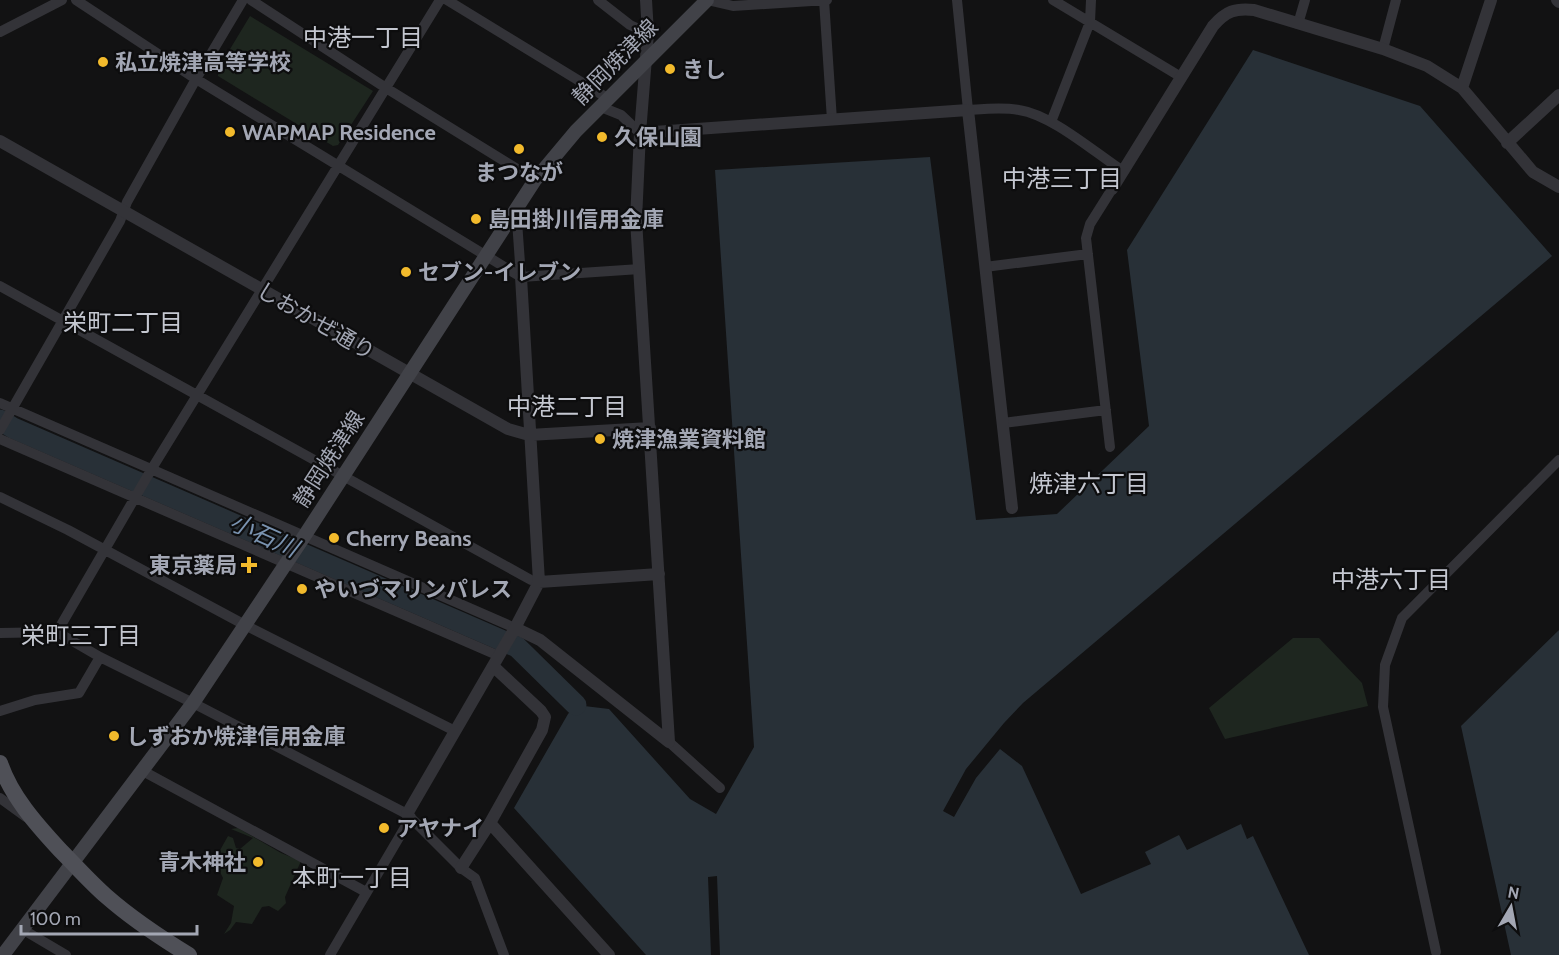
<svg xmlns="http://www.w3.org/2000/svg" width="1559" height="955" viewBox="0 0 1559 955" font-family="Cabin,'Noto Sans JP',sans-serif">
<rect width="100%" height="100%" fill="#121213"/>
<path fill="#1e261f" d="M250 16 373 91 338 145 333 146 218 76V69Z
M1293 638H1319L1362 683 1368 706 1225 739 1209 708Z
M238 828 281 853 301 861 285 897 286 903 278 911 269 906 262 907 252 924 236 922 230 930 224 934 231 923 234 906 217 895 223 878 220 872 210 868 228 836 233 838 236 848 240 849 253 838 231 829Z"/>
<path fill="#283037" d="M1253 50 1420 106 1552 256 1023 703 1004 723 966 769 943 811 954 817 976 778 1000 749 1022 766 1081 894 1151 864 1145 852 1179 835 1187 850 1241 824 1247 839 1253 836 1309 955H720L717 876 708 877 711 955H646L514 808 568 714 576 705 609 709 690 799 716 814 754 747 715 170 930 157 976 520 1057 514 1149 426 1127 250Z
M1559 630V955H1511L1461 726Z"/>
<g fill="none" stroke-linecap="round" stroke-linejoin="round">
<path stroke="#283037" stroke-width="21" d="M0 420 13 428 517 647 576 705"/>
<path stroke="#333338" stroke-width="10" d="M76 0 196 79 521 277 640 269
M251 0 386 88 535 180
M447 0 609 99
M598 0 630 25 648 33
M707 0 733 6 827 0
M824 0 832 120
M957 0 968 110C985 109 1002 107 1019 110 1052 115 1094 152 1123 171
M1053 0 1181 77
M1298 24 1305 0
M0 32 62 0
M1383 49 1396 0
M601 107 621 115 640 133
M1051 122 1090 22 1091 0
M516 207 521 277
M985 267 1088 254
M0 286 531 580 539 582
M0 403 515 628
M1003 423 1106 410
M0 430 120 221 127 202 196 79 243 0
M0 439 499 656
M1110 447 1086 238 1090 224 1112 189
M0 497 68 530 245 625 455 731
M57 632 151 470 440 0
M0 633 57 632 100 657 193 703 407 814 461 868 475 878 504 955
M0 711 35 700 79 693 100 657
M669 742 720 788
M141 770 366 892
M0 798 26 817
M22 929 66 955
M1436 952 1383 707 1385 665 1402 618 1559 460
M330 955 411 817"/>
<path stroke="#333338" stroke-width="12" d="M1557 0 1559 2
M1462 88 1491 0
M640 133 968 110 1012 508
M0 141 508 429 529 435 650 428
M1507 143 1559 95
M1112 189 1213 26C1226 11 1235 8 1254 10L1383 49 1427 66 1462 88 1533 172 1559 187
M521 277 539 582 515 628 540 640 669 742 636 220 640 133 648 33 646 0
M539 582 659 574
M493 666 541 711 545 717 542 730 490 823 609 955
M407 814 515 628
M461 868 490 823"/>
<path stroke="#414248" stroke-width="14" d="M3 955 193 703 305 535 535 180 576 131 707 0"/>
<path stroke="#4f5057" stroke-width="16" d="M0 763C11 796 36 824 60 850 75 865 90 882 106 896 131 918 161 938 189 955"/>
</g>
<g fill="#f2ba2c" stroke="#0d0d0e" stroke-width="2">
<circle cx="103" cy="62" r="6"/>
<circle cx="670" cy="69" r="6"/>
<circle cx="230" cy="132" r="6"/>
<circle cx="602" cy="137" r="6"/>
<circle cx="519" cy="149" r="6"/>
<circle cx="476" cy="219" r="6"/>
<circle cx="406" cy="272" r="6"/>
<circle cx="600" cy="439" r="6"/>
<circle cx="334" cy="538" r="6"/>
<path d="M246 556h6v6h6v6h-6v6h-6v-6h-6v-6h6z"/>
<circle cx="302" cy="589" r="6"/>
<circle cx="114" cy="736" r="6"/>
<circle cx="384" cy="828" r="6"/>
<circle cx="258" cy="862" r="6"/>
</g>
<g text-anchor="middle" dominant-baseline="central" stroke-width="4.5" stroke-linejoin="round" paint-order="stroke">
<g font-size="22" font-weight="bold" fill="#a3a7b4" stroke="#0d0d0e" text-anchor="start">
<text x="115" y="62">私立焼津高等学校</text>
<text x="682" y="69">きし</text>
<text x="242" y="132">WAPMAP Residence</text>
<text x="614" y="137">久保山園</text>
<text x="519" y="172" text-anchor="middle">まつなが</text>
<text x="488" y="219">島田掛川信用金庫</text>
<text x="418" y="272">セブン-イレブン</text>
<text x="612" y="439">焼津漁業資料館</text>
<text x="346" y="538">Cherry Beans</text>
<text x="237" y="565" text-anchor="end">東京薬局</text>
<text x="314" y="589">やいづマリンパレス</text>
<text x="126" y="736">しずおか焼津信用金庫</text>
<text x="396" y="828">アヤナイ</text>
<text x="246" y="862" text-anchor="end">青木神社</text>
</g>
<g font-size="22" fill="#a3a7b4" stroke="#0d0d0e">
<text transform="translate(615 62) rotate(-45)">静岡焼津線</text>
<text transform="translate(316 321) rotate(30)">しおかぜ通り</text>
<text transform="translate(329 459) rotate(-57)">静岡焼津線</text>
</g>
<g font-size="24" fill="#c4c7d0" stroke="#0d0d0e">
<text x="363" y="37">中港一丁目</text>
<text x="1062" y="178">中港三丁目</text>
<text x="123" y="322">栄町二丁目</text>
<text x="567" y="406">中港二丁目</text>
<text x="1089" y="483">焼津六丁目</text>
<text x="1391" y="579">中港六丁目</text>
<text x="81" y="635">栄町三丁目</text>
<text x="352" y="877">本町一丁目</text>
</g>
<g font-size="24" font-style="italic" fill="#7a93b0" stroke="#0d0d0e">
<text transform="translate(264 535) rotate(24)">小石川</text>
</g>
</g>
<g transform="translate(1511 907) rotate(10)" stroke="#0d0d0e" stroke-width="4.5" paint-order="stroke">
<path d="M0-4.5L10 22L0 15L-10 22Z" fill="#a3a7b4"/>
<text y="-9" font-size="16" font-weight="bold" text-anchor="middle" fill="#a3a7b4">N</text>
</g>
<path d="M21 925v9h176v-9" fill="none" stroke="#a3a7b4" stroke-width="3"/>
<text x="30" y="925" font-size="18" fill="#a3a7b4" stroke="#0d0d0e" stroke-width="4.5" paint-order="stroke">100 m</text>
</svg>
